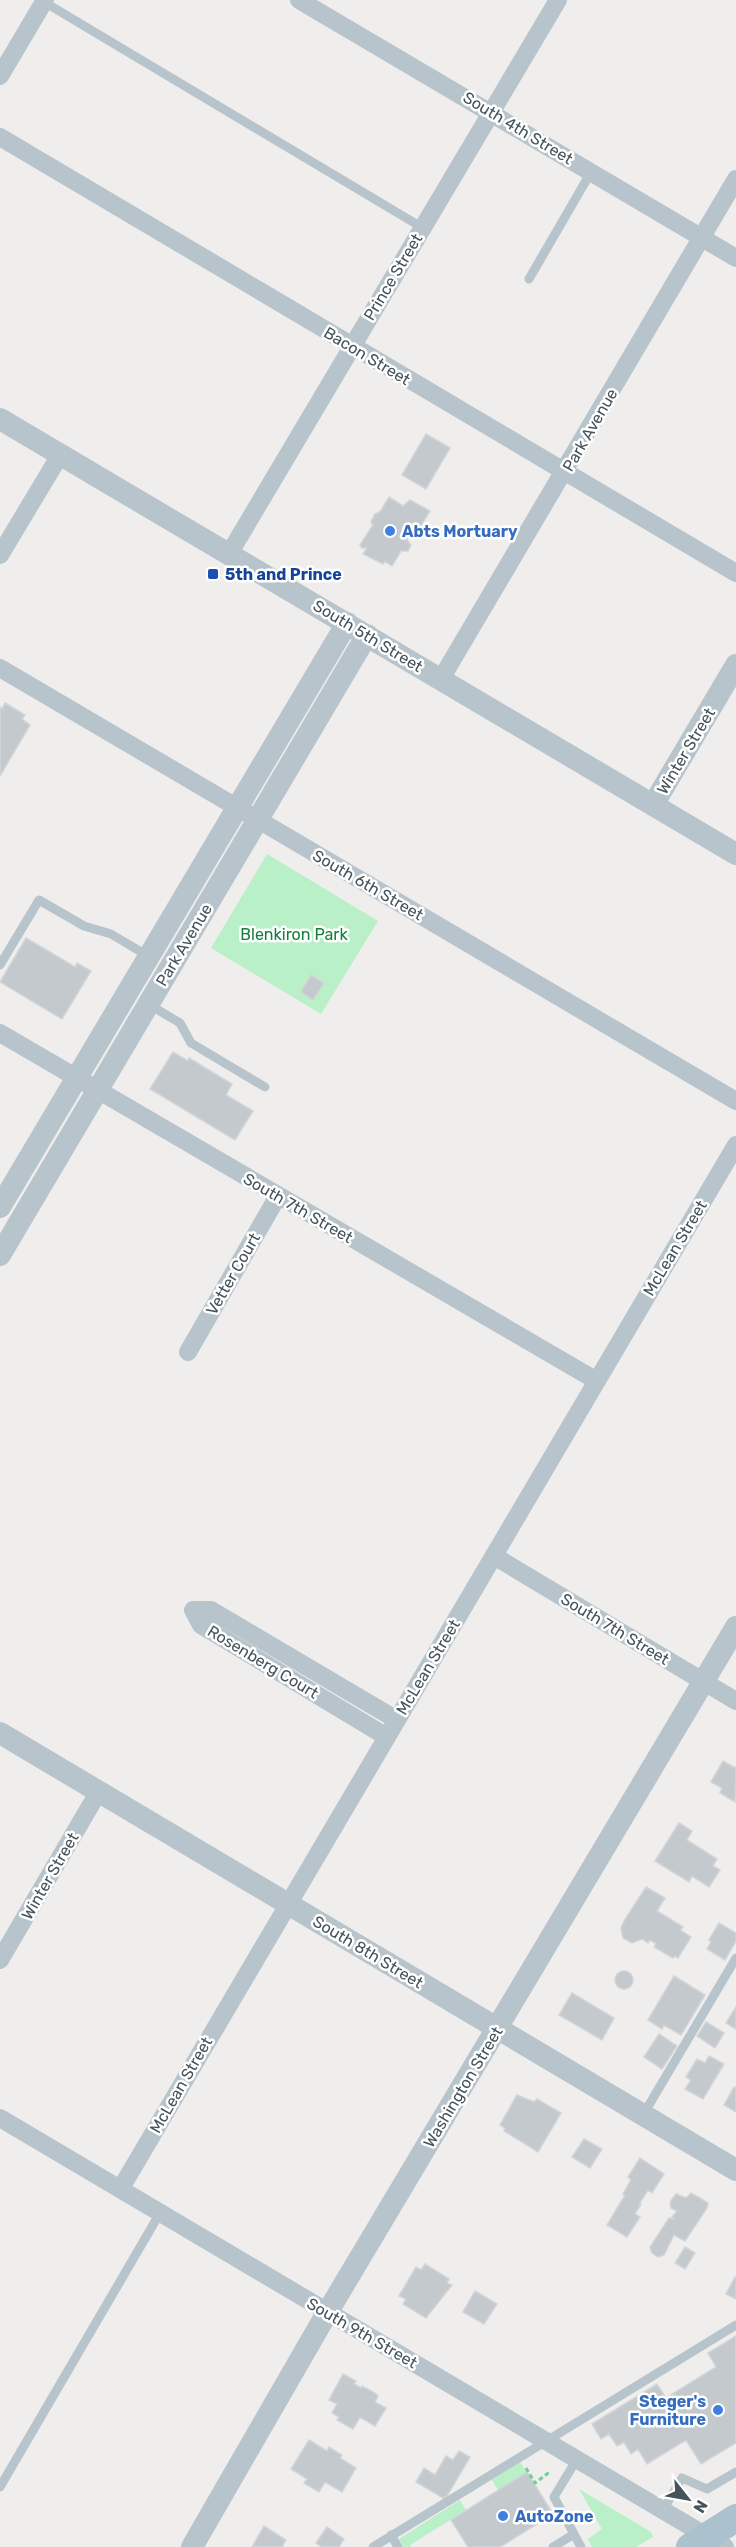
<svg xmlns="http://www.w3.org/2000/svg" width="736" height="2547" viewBox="0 0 736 2547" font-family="Rubik,sans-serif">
<rect width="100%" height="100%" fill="#f0eded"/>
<path fill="#b9f0c7" d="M267 854 378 921 321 1014 211 948Z
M520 2462 527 2472 498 2490 492 2480Z
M579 2489 651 2532 653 2537 636 2547H592L588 2539 602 2529Z
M460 2500 466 2510 410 2545 411 2547H404L399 2539Z"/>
<path fill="#c4c9cd" stroke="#d1d4d9" stroke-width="1.5" d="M426 434 450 448 426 489 402 475Z
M389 497 403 506 410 500 430 511 414 537 410 534 407 540 411 545 408 551H401L392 566 385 561 383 564 363 554 367 548H362L360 545 373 525 371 522 375 514 380 512Z
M5 703 25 715 22 719 30 725 0 776V707L2 709Z
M26 938 75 967 77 963 91 971 62 1019 0 982Z
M311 975 324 983 313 1000 301 992Z
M173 1052 188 1061 189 1058 232 1084 226 1095 253 1111 235 1140 150 1089Z
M723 1761 735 1768 736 1766 735 1802 720 1793 722 1788 711 1782Z
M679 1823 692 1831 687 1840 717 1859 713 1866 720 1870 709 1887 692 1876 689 1882 655 1861Z
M646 1887 665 1898 657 1911 683 1927 680 1930 691 1937 678 1958 675 1956 673 1958 654 1947 656 1944 650 1940 648 1943 642 1939 632 1943 623 1938 621 1928 624 1921Z
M719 1923 736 1933V1941L725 1960 707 1949 711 1942 709 1940Z
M615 1980a9 9 0 1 1 18 0a9 9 0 1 1-18 0Z
M674 1976 705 1995 681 2035 664 2025 662 2029 648 2020Z
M572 1993 614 2018 602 2040 559 2015Z
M736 2007V2029L726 2023Z
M706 2022 724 2033 715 2048 697 2036Z
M659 2034 677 2046 662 2069 644 2057Z
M709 2056 724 2064 703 2099 685 2089 691 2080 686 2077 697 2059 705 2063Z
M734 2087 736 2088V2112L724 2105Z
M517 2095 534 2102 537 2099 561 2113 538 2152 504 2131 505 2128 500 2125Z
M584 2139 602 2149 590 2168 572 2157Z
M640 2158 664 2174 652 2193 648 2190 639 2204H641L635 2214 640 2217 627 2237 607 2225 625 2195 623 2194 631 2180 628 2177Z
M691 2193 708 2203 707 2208 685 2241 674 2235 664 2255 658 2257 652 2253 650 2247 669 2218 675 2219 672 2217 677 2211 671 2208 670 2202 676 2194 686 2198Z
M685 2247 695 2253 685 2269 675 2263Z
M425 2264 449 2279 447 2283 452 2285 426 2318 403 2304 406 2299 399 2296 416 2267 421 2270Z
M735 2277 736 2278V2299L726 2294Z
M475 2291 497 2304 484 2324 463 2312Z
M736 2336V2443L701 2464 686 2440 647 2464 638 2449 631 2454 624 2442 617 2446 609 2434 601 2439 592 2424 657 2384 666 2398 716 2367 708 2353Z
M343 2374 356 2381 354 2384 361 2388 362 2386 375 2393 378 2396 375 2402 386 2408 375 2426 360 2417 353 2429 337 2420 339 2417 332 2413 337 2404 329 2400Z
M309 2440 327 2451 329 2447 342 2455 340 2458 356 2468 342 2492 325 2482 319 2492 304 2483 307 2479 291 2469Z
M459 2451 470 2457 447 2496 443 2498 416 2482 424 2468 435 2475 446 2456 453 2460Z
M527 2472 553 2514 500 2547H468L451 2520Z
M264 2526 286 2540 282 2547H252Z
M327 2527 344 2539 339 2547H322L316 2543Z"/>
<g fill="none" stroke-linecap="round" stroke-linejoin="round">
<path stroke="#70cf93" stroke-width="3" stroke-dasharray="4.5 3" stroke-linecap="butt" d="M526 2468 535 2483 551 2471"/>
<path stroke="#b8c4cb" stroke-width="9" d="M44 2 423 228
M529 279 591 172
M0 965 39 900 84 926 111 934 148 956
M148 1004 180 1023 191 1043 265 1087
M643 2115 736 1958
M577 2459 554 2497 581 2547
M0 2487 160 2213
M663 2510 682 2478 707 2489 736 2472
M391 2535 398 2547
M373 2547 736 2325
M553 2547 574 2534"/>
<path stroke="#b8c4cb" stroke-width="18" d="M299 0 736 258
M0 76 45 0
M0 137 736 573
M229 554 558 0
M0 555 60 455
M0 668 736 1101
M441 679 736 179
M0 1033 597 1381
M188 1352 278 1196
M494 1556 736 1701
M387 1737 201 1625 193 1610H211L397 1720
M0 1960 99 1791
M0 2118 725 2547
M121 2188 736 1145"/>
<path stroke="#b8c4cb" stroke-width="22" d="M0 419 736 854
M653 805 736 665
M0 1207 347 623
M0 1255 367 635
M0 1733 736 2170
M192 2547 327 2313 736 1627"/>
<path stroke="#abc1cd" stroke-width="28" d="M690 2547 736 2518"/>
</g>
<g fill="#3f7fe0" stroke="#fff" stroke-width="2">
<circle cx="390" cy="531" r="6"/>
<circle cx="718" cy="2410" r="6"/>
<circle cx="503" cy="2516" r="6"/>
</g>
<rect fill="#1a4fb4" stroke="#fff" stroke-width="2" x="207" y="568" width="12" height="12" rx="3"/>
<g text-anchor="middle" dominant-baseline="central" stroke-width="5" stroke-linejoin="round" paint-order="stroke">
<g font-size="16" fill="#45545b" stroke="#fff">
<text transform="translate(518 128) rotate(31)">South 4th Street</text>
<text transform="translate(393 277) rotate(-59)">Prince Street</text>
<text transform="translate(367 356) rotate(31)">Bacon Street</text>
<text transform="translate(590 430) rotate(-60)">Park Avenue</text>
<text transform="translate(368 636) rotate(31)">South 5th Street</text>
<text transform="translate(686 751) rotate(-59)">Winter Street</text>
<text transform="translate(368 885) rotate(30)">South 6th Street</text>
<text transform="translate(184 945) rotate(-59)">Park Avenue</text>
<text transform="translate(298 1208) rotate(30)">South 7th Street</text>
<text transform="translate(675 1248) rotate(-59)">McLean Street</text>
<text transform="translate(233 1274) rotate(-60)">Vetter Court</text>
<text transform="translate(615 1629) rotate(31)">South 7th Street</text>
<text transform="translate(263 1662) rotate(31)">Rosenberg Court</text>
<text transform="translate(428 1667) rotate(-59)">McLean Street</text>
<text transform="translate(50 1876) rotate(-60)">Winter Street</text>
<text transform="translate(368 1952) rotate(31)">South 8th Street</text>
<text transform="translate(181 2085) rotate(-60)">McLean Street</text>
<text transform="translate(463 2087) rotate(-59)">Washington Street</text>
<text transform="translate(362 2333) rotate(30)">South 9th Street</text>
</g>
<g font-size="16" font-weight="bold" fill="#366cbe" stroke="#fff" text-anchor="start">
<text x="402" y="531">Abts Mortuary</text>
<text x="706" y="2401" text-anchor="end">Steger's<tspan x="706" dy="18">Furniture</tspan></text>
<text x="515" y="2516">AutoZone</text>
</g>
<g font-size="16" font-weight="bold" fill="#164399" stroke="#fff" text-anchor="start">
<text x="225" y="574">5th and Prince</text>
</g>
<g font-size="16" fill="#137f3b" stroke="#fff">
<text x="294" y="934">Blenkiron Park</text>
</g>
</g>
<g transform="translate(688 2499) rotate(121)" stroke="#ffffff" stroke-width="4.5" paint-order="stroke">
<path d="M0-4.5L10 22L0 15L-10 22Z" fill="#45545b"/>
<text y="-9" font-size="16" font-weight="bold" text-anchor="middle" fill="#45545b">N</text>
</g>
</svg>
